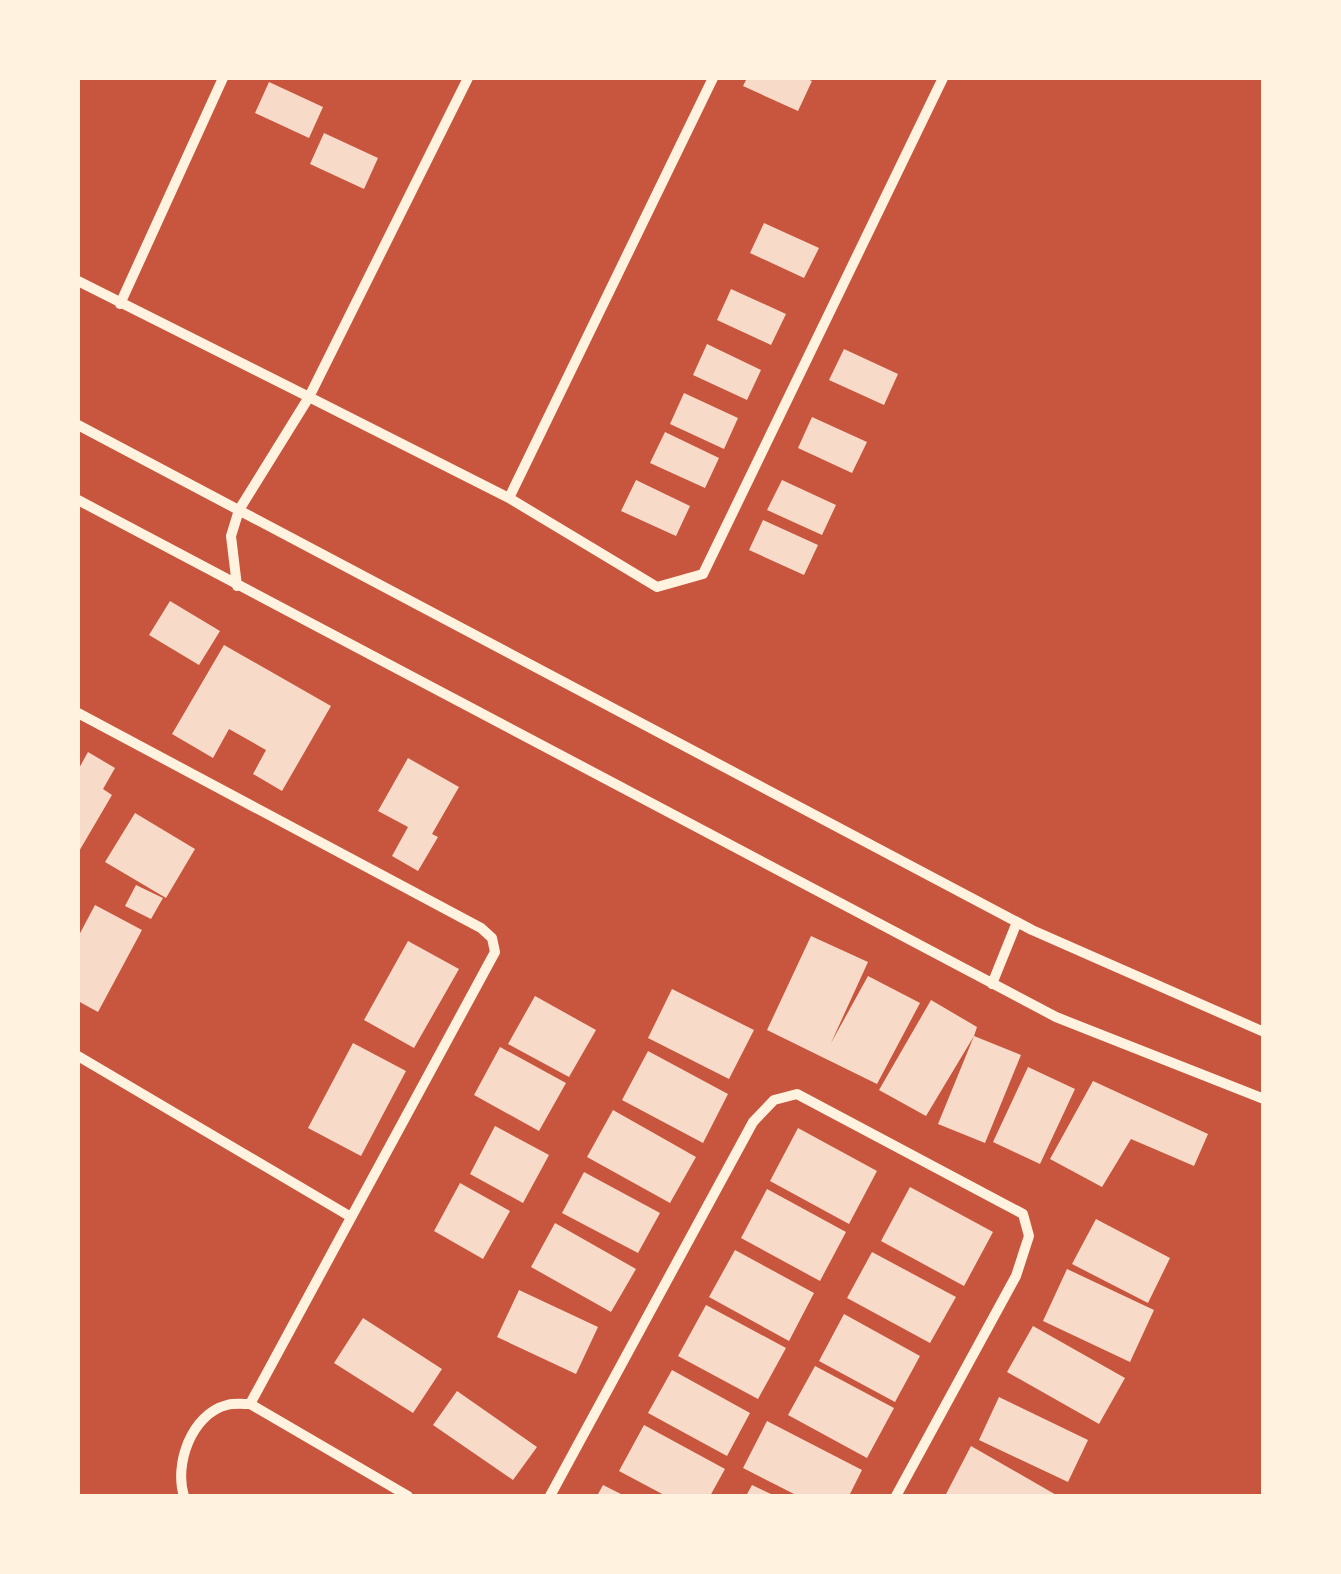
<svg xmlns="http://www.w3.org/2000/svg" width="1341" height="1574" viewBox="0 0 1341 1574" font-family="Arial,sans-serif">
<rect width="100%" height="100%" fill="#c8553d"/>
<path fill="#f7dbc8" d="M747 78H804L812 81 798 111 743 86Z
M269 82 323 107 309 138 255 113Z
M324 133 378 158 364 189 310 164Z
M764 223 819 248 804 278 750 253Z
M731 289 786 314 771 345 717 320Z
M707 344 761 370 747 400 693 375Z
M844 349 898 374 884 405 829 380Z
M684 393 738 418 724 449 670 424Z
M812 417 867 442 852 473 798 448Z
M665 432 719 458 705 488 650 463Z
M636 480 690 506 676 536 621 511Z
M782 480 836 505 822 535 767 510Z
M763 520 818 545 804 575 749 550Z
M170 601 220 631 199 665 149 635Z
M224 645 331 706 282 791 253 774 266 750 229 729 213 758 172 734Z
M88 752 115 768 103 789 112 795 78 853V770Z
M408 758 459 787 432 834 438 837 418 871 392 856 408 827 378 811Z
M135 813 195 849 166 898 105 862Z
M136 885 163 898 151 919 125 906Z
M95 905 142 930 98 1012 78 1001V937Z
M811 936 868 962 831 1043 868 976 920 1003 877 1084 767 1030Z
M408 941 459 969 414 1048 364 1020Z
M672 989 754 1030 729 1079 648 1038Z
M535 996 596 1030 569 1077 508 1044Z
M931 1000 977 1027 974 1036 1021 1055 985 1143 938 1124 974 1036 926 1116 879 1090Z
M353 1043 406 1071 361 1156 308 1128Z
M500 1047 566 1083 539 1131 474 1095Z
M648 1051 728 1094 703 1143 622 1100Z
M1028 1067 1075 1089 1040 1164 993 1142Z
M1093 1081 1208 1134 1194 1166 1131 1139 1102 1187 1050 1159Z
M613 1110 696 1157 670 1203 587 1157Z
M495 1126 549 1155 523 1203 470 1174Z
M798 1128 877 1171 849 1224 770 1181Z
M584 1172 660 1213 638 1253 562 1213Z
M460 1183 510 1211 483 1259 434 1231Z
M910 1187 993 1232 964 1286 881 1241Z
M767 1189 846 1232 820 1281 741 1238Z
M1096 1219 1170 1258 1148 1303 1072 1264Z
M555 1223 636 1269 611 1312 531 1267Z
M735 1250 814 1293 789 1341 709 1297Z
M872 1252 956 1297 930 1343 847 1298Z
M1067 1269 1154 1310 1130 1362 1043 1321Z
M519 1290 598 1327 576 1374 497 1337Z
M706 1305 786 1348 758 1399 678 1356Z
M844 1314 920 1356 895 1402 819 1361Z
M363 1318 442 1369 413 1413 334 1363Z
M1033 1326 1125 1378 1099 1424 1007 1372Z
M815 1366 894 1408 867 1458 788 1415Z
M672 1370 750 1413 727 1456 648 1413Z
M457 1391 537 1447 513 1480 433 1425Z
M999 1397 1088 1440 1068 1482 979 1440Z
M767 1421 862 1470 849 1496H798L743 1468Z
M644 1425 725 1469 710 1496H666L619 1471Z
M971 1446 1058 1496H945Z
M603 1485 625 1496H597Z
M752 1485 775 1496H746Z"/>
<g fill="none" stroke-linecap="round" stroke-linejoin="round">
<path stroke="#fff3e0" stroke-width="10" d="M78 281 309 397 468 78
M120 304 223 78
M78 425 1032 930 1264 1032
M509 498 713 78
M78 500 1056 1017 1264 1099
M237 586 231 536 239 510 309 397 509 498 657 587 703 574 943 78
M78 713 481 928 492 938 495 952 250 1404
M992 984 1017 922
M78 1056 351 1217
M184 1496C174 1465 191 1414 227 1405 234 1403 243 1404 250 1404L408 1496
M550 1496 753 1122 774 1100 797 1094 1023 1214 1029 1236 1016 1276 896 1496"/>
</g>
<rect width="1341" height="1574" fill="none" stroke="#fff3e0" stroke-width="160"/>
</svg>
